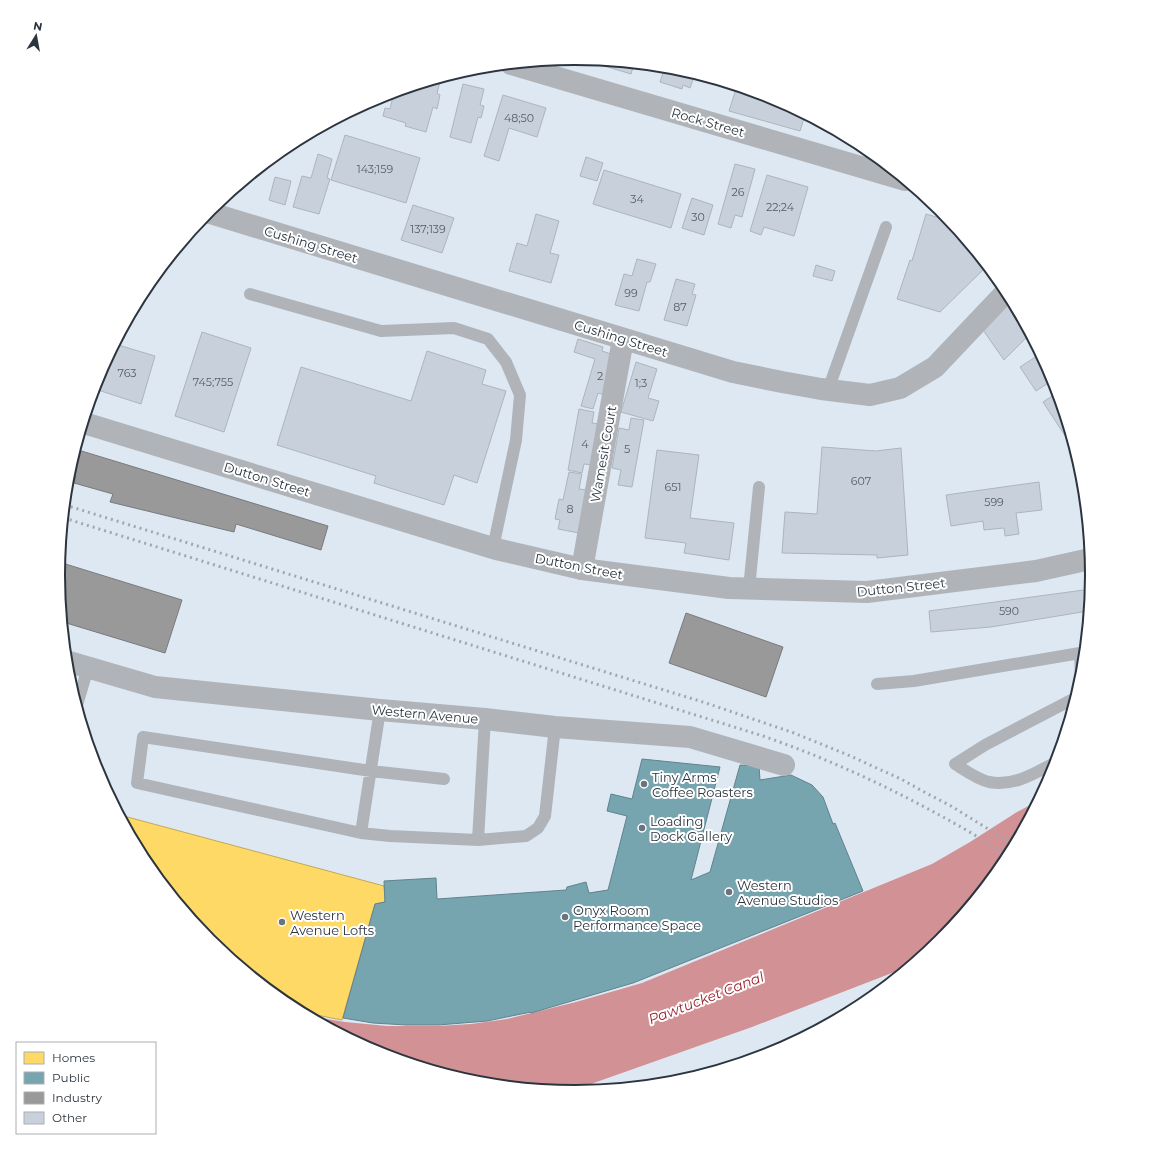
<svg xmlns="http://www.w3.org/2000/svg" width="1150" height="1150" viewBox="0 0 1150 1150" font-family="Montserrat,sans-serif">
<rect width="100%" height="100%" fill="#dde8f3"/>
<path fill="#d29194" d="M1038 801 1005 862 940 941 910 966 752 1027 571 1091 474 1082 377 1053 308 1016 345 1022 387 1026H438L471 1024 507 1019 576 1002 642 983 932 864 970 842 1017 812Z"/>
<path fill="#ffd966" stroke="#c0a85a" d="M120 815 384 886 385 902 375 904 342 1020 301 1012 288 1005 209 940 145 862Z"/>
<path fill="#76a5af" stroke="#60838d" d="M642 759 720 767 691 880 710 872 740 765 759 766 760 780 791 775 812 785 823 797 833 824 835 823 863 891 633 983 531 1013V1012L487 1021 438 1025H406L373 1023 343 1018 375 904 385 902 384 881 436 878 437 899 566 890 567 887 586 882 589 893 608 890 627 816 607 811 611 794 632 799Z"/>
<path fill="#999" stroke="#787b7e" d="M75 449 328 526 321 550 236 524 234 532 110 502 113 494 74 483 76 476 68 474Z
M59 562 182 600 165 653 63 622 58 575Z
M686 613 783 647 766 697 669 663Z"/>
<path fill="#c8d1db" stroke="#acb5be" d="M588 59 634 64 631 74 588 61Z
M665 67 676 68 695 74 690 88 683 85 682 89 660 82Z
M441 78 437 93 440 95 437 109 433 107 426 132 405 126 406 123 383 116 385 108 390 109 394 92Z
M463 84 484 89 480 105 484 106 481 118 478 117 471 143 450 137Z
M737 86 773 97 805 115 800 131 729 111Z
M503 95 546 108 537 137 509 128 499 161 484 156Z
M345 135 420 158 406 203 331 180Z
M318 154 332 159 327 178 330 179 319 214 293 207 302 176 311 178Z
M586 157 603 163 597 181 580 176Z
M735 164 755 169 742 217 735 215 731 228 718 224Z
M604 170 681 194 671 228 593 204Z
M767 175 808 187 794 236 764 227 761 235 750 231Z
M275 177 291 181 285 205 269 200Z
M692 198 713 205 704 235 682 228Z
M413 205 454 218 442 253 401 240Z
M536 214 559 221 550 253 559 255 551 283 509 271 517 243 527 246Z
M926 214 950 221 987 266 940 312 897 299 910 260 912 261Z
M637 259 656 264 650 282H647L639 311 615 305 624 274 632 276Z
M816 265 835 271 832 281 813 276Z
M676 279 695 284 692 294 696 295 687 326 664 320Z
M1012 301 1030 334 1004 360 983 330Z
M202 332 251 348 224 432 175 416Z
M578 339 603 347 602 351 617 356 605 395 598 393 593 409 581 406 595 359 574 352Z
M115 344 155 356 141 404 98 390 108 357Z
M427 351 486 370 482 384 506 391 477 483 454 475 444 505 374 483 376 476 277 445 301 367 411 401Z
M1040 354 1053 380 1036 391 1020 367Z
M636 362 657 369 648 398 659 401 653 421 621 412Z
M1057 393 1075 451 1043 402Z
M579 409 594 412 592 423 600 424 593 465 584 464 582 473 568 470Z
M631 418 644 420 632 487 618 485 621 470 612 468 619 428 629 430Z
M822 447 876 451 901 448 908 555 877 558V555L782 553 785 512 817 514Z
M657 450 699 455 690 518 734 523 729 560 684 553 686 543 645 538Z
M569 472 582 474 579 489 587 490 579 533 558 529 560 520 555 519 559 499 563 500Z
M1039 482 1042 510 1016 513 1019 534 1005 536 1004 528 984 530 983 521 951 526 946 495Z
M1091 589 1088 611 991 627 931 632 929 611Z"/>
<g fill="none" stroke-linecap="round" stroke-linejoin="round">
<path stroke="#b0b4b9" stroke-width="12" d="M250 294 381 331 454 328 488 339 506 362 520 395 516 440 493 548
M828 390 886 227
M749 589 759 487
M1080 653 1081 680
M877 684 914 681 1080 653 1084 651
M77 705 88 668
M380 710 361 833 137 783 143 737 371 771 444 779
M1056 762C1035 773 1014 787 989 782 977 779 966 771 955 764L985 745 1075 698
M361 833 390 836 478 840 526 836 538 828 545 816 555 727
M478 840 485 719"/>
<path stroke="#b0b4b9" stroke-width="22" d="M207 212 733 372 782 382 821 389 870 395 900 388 935 367 1007 291
M582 569 623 339
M66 661 155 687 380 710 485 719 555 727 690 737 784 765"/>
<path stroke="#b0b4b9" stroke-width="22" d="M511 64 905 180
M84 423 496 549 582 569 729 588 867 592 1036 571 1090 559"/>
<path stroke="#a1a7ac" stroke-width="3" stroke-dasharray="2 4" stroke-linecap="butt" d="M65 505 706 703 794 733 848 755 901 779 926 793 951 806 1014 845
M64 518 763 736C826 758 885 785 943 817 965 829 987 842 1008 856"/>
</g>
<g fill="#6a747e" stroke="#fff" stroke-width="1.5">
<circle cx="644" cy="784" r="4"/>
<circle cx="642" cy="828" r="4"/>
<circle cx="729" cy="892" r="4"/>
<circle cx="565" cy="917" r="4"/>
<circle cx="282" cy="922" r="4"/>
</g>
<g text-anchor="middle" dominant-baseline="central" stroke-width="4" stroke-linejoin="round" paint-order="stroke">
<g font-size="11" fill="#555e68">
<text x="519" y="118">48;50</text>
<text x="375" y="169">143;159</text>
<text x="738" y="192">26</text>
<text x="637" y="199">34</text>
<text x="780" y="207">22;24</text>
<text x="698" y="217">30</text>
<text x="428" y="229">137;139</text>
<text x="631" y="293">99</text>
<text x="680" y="307">87</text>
<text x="127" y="373">763</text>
<text x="600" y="376">2</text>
<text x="213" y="382">745;755</text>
<text x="641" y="383">1;3</text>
<text x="585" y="444">4</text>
<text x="627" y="449">5</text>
<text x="861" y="481">607</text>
<text x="673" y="487">651</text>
<text x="994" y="502">599</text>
<text x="570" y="509">8</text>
<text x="1009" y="611">590</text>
</g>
<g font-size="13" fill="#2c353f" stroke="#fff">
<text transform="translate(708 122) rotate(16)">Rock Street</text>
<text transform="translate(311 244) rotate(17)">Cushing Street</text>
<text transform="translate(621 338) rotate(17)">Cushing Street</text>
<text transform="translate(603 454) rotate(-80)">Wamesit Court</text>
<text transform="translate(267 479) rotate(17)">Dutton Street</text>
<text transform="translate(579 566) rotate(11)">Dutton Street</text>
<text transform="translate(901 587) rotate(-6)">Dutton Street</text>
<text transform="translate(425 714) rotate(5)">Western Avenue</text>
</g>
<g font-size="13" fill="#2c353f" stroke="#fff" text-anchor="start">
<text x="652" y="777">Tiny Arms<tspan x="652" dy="15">Coffee Roasters</tspan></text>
<text x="650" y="821">Loading<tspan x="650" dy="15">Dock Gallery</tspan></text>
<text x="737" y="885">Western<tspan x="737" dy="15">Avenue Studios</tspan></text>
<text x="573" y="910">Onyx Room<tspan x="573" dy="15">Performance Space</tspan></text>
<text x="290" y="915">Western<tspan x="290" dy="15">Avenue Lofts</tspan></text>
</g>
<g font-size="14" font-style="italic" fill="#98222e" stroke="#fff">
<text transform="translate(706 998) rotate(-21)">Pawtucket Canal</text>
</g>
</g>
<path d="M0 0H1150V1150H0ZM65 575a510 510 0 1 1 1020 0a510 510 0 1 1-1020 0Z" fill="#fff" fill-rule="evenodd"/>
<path fill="none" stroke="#2c353f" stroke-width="2" d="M65 575a510 510 0 1 1 1020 0a510 510 0 1 1-1020 0Z"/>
<rect x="16" y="1042" width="140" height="92" fill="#ffffff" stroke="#abaeb2"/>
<rect x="24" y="1052" width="20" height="12" fill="#ffd966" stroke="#abaeb2"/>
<text x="52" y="1062" font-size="12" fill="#2c353f">Homes</text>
<rect x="24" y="1072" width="20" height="12" fill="#76a5af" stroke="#abaeb2"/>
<text x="52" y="1082" font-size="12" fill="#2c353f">Public</text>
<rect x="24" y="1092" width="20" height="12" fill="#999999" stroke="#abaeb2"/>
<text x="52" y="1102" font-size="12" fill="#2c353f">Industry</text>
<rect x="24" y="1112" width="20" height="12" fill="#c8d1db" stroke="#abaeb2"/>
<text x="52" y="1122" font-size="12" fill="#2c353f">Other</text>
<g transform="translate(36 36) rotate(11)" stroke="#ffffff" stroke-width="3" paint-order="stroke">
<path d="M0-3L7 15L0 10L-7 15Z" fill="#2c353f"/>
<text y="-6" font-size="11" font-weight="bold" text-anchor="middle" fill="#2c353f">N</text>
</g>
</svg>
